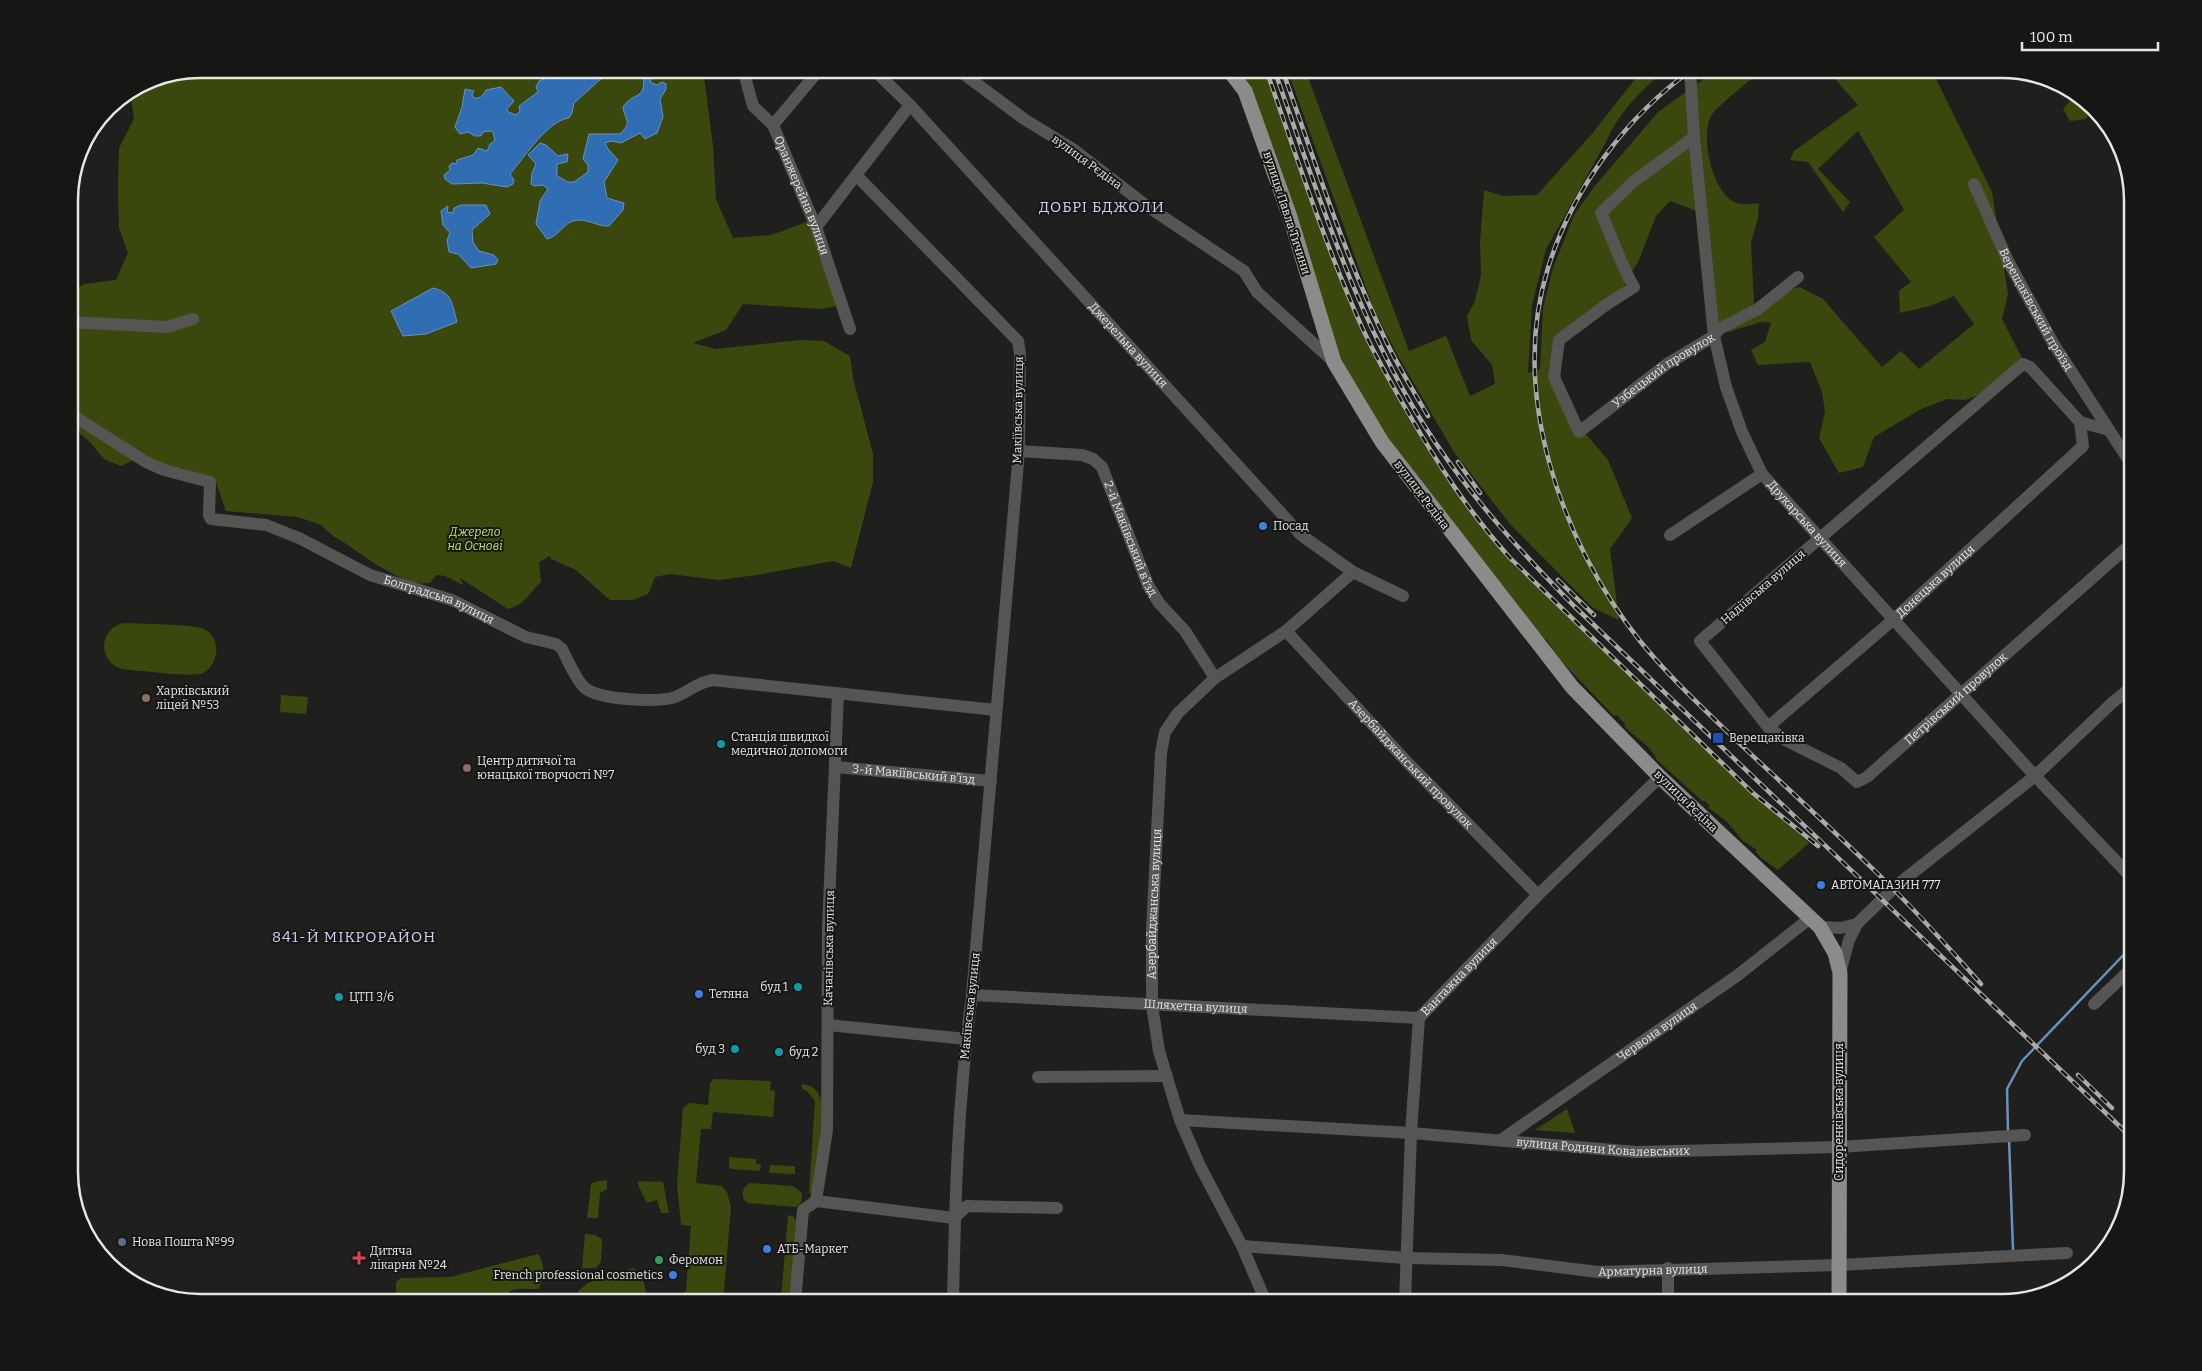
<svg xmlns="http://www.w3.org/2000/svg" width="2202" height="1371" viewBox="0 0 2202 1371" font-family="Bitter,serif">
<rect width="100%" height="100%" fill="#1f1f1d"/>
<path fill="#3a480d" d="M199 69H703L713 146 716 199 733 238 771 235 809 221 842 305 821 309 743 304 726 330 693 343 716 349 800 340 824 341 850 356 853 378 873 454V482L851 568 833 561 757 575 719 580 670 574 655 577 648 594 632 600H610L576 570 551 559 550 556 539 562 541 582C529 593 525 605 508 609L460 578 463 585 445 576 436 575 430 583 412 584 375 564 348 545 334 537 321 525 298 517 226 511 216 482 182 468 166 467 144 455 121 466 104 459 89 441 69 425V292L84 284 116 280 128 253 119 228 118 190 119 148 134 119 130 91 149 79Z
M1228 69H1264L1313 208 1360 329 1410 421 1446 479 1513 565 1809 843 1778 870 1760 857 1756 852 1757 850 1743 841 1727 822 1709 808V805L1705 801H1702L1657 760C1650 744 1635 738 1624 726L1626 725 1617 715 1614 716 1560 660 1546 639H1544L1377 424 1337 361 1305 255Z
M1287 69H1305L1409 351 1446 336 1470 396 1495 384 1492 365 1471 340 1467 316 1475 301 1481 275 1480 242 1484 190 1503 196 1537 195 1591 135 1643 69H1667C1642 89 1619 112 1606 142L1546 249 1532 305 1528 373 1540 369 1543 308 1553 268 1574 215 1594 187 1658 112 1718 69H1763C1753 78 1716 107 1711 116 1700 137 1712 193 1736 203 1743 205 1752 204 1759 203L1758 218 1751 243 1754 304 1767 297 1799 287 1823 299 1882 367 1901 351 1919 369 1974 324 1954 296 1930 306 1900 313 1899 291 1911 282 1874 237 1904 210 1858 131 1818 169 1850 202 1843 212 1808 162 1790 160 1794 151 1858 105 1826 69H1931L1992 192 2008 294 2002 319 2022 358 1994 389 1965 400 1947 399 1921 409 1874 437 1863 467 1839 473 1819 438 1825 412 1822 392 1810 362 1758 365 1751 350 1765 342 1771 323 1761 322 1728 332 1713 325 1702 213 1670 201 1656 216 1639 260 1621 291 1559 340 1557 363 1569 408 1585 433 1608 460 1632 518 1610 549 1619 620 1593 608 1510 524 1454 452 1398 356 1374 310Z
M2076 94 2091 109 2086 119 2070 121 2063 109Z
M123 623C138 624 193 624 204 629 222 638 219 665 203 673 194 678 135 670 122 669 98 661 98 630 123 623Z
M281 695 308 697 306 714 280 712Z
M714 1079 771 1081 770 1090 775 1091 773 1117 713 1112 711 1129H701L696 1183 722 1186 727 1192 731 1207 723 1302H670L686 1291 691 1226 681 1225 677 1184 683 1108 689 1103 708 1105 710 1083Z
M802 1084C809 1085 814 1087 818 1093 828 1108 815 1173 812 1193H809L815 1101 807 1091 802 1089Z
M1567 1109 1575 1133 1535 1130Z
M729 1157 756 1159V1164H761L760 1171 731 1169 729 1167Z
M770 1165 795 1166V1174L769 1173Z
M607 1180V1189L600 1193 598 1218H587L591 1184 595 1182Z
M638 1181 663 1182 669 1213H661L657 1200 647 1203 638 1185Z
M750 1183 793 1186 802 1193C802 1200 802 1204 796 1207L748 1203C740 1197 741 1189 750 1183Z
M788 1215 794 1217 796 1221 791 1292 786 1298 781 1299Z
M585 1234 595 1235 602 1239 601 1261 596 1268H582Z
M538 1254C546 1264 543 1277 539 1289 521 1290 512 1284 500 1302H396V1282L401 1278 450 1277Z
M633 1268C644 1275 646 1290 648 1302L599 1298 598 1302H577L578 1291 588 1283Z"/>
<path fill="#306db3" stroke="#6791c2" d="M568 69 605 70 602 78 574 103 572 113 569 118C548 120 524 158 510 174L514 180 513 184 507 187 482 183 452 184 445 179 444 175 450 170 449 166 452 163 456 164 457 160 473 155 478 148 487 151 490 144 495 141 493 132 491 131 483 132 481 136H475L468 132 460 134 455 127 462 107 465 89 474 91 472 95 474 98C482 98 482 96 486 90L501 87 514 101 507 109 508 112 516 115 520 111 519 106 538 92 536 87 539 81Z
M643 69H654L650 82 657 85 662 82 666 84V89L660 99 663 117 657 133 645 139 640 133 621 143 612 141 605 143 608 149 618 160 604 182 607 198 624 203 623 210 609 226C597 227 586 217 573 221 563 224 559 236 547 239L536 224 540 201 548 189 543 185 534 186 531 184 532 173 536 164 528 155 540 143 546 145 558 156 568 154 567 162 557 164V176L568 182H574L588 172V165L583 159 589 134H620C633 121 625 122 623 107 635 89 647 104 643 69Z
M461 205H486L490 214 472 230 473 242 479 251 494 255 498 260 496 264 471 268 458 254 449 252 447 240 450 233 443 225 441 211 448 206 447 212 453 213 454 208Z
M433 288C453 293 452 304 457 322L426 334 403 336 391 311Z"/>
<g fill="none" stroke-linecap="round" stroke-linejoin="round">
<path stroke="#6791c2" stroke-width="2.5" d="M2008 1131 2007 1089 2022 1061 2133 945
M2009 1139 2013 1250"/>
<g stroke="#565554" stroke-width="12">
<path id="s1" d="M743 69 753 106 773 125 816 227 850 329"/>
<path id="s2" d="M873 69 910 105 1301 535 1353 572 1403 596"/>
<path d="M957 69 1024 119 1073 149 1144 204 1244 271 1257 292 1334 362"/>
<path id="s3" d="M1690 69 1694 137 1714 336 1726 387 1742 432 1762 474 2035 776 2133 879"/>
<path d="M773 125 820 69"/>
<path id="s4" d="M1694 137 1633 182 1601 213C1613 238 1620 264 1634 287L1606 305 1559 340 1554 377 1579 432 1667 364 1714 336 1719 329 1758 309 1798 277"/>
<path d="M856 175 1018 341 1020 353 1019 451 972 995C958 1097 955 1200 953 1302"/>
<path id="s5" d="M1974 184 2008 261 2053 343 2133 467"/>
<path d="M816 227 910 105"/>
<path d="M69 322 167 327 193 319"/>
<path id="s6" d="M69 413 146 462 164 470 210 482 209 515 211 519 266 525 299 538 370 575 452 600 526 637 556 644 562 649C568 660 575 679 585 688 600 700 653 702 672 698 687 694 696 682 713 680L996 710"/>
<path id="s7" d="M2109 430 2080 422 2030 367 2023 364 1700 641 1768 727 1787 741 1841 768 1857 782 1867 777 2133 542"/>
<path id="s8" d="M1019 451 1082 455 1093 459 1102 467 1148 585 1159 603 1185 631 1215 678"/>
<path d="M1670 535 1762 474"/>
<path id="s9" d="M1286 631 1409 764 1538 895"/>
<path d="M838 694 828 927 827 1130 816 1201 954 1218 967 1206 1057 1208"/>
<path id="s10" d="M1768 727 1894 619 2083 446 2080 422"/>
<path id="s11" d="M835 767 991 781"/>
<path d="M1820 927 1841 928 1857 924"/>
<path d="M1840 973 1849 940 1857 924 1863 918 1896 886 2035 776 2113 702 2133 686"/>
<path id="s12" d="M972 995 1419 1018"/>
<path d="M2094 1004 2133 967"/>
<path d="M828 1025 966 1039"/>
<path d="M1038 1077 1167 1076"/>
<path id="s13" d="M1180 1120 1411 1133 1637 1152 1839 1147 2025 1135"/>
<path id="s14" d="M1501 1140 1738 975 1809 919"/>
<path id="s15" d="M1242 1246 1406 1258 1502 1260 1598 1272 1839 1265 2067 1253"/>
<path d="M795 1302 803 1210 816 1201"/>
<path id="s16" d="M1266 1302 1242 1246 1200 1166 1180 1120 1159 1051 1152 1005V931L1161 753 1165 732 1178 713 1215 678 1286 631 1353 572"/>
<path id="s17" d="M1405 1302 1411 1133 1419 1018 1538 895 1660 777"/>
<path d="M1668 1302V1268"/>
</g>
<path stroke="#8d8b89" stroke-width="15" d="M1228 69 1245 91 1290 217 1334 362 1382 442 1572 687 1660 777 1820 927 1835 953 1840 973 1839 1302"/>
<defs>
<path id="rail" d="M1266 69C1296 155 1324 242 1361 325 1374 354 1390 381 1406 409 1437 463 1468 511 1510 558L1753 793 1818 846
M1274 69C1319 196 1359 329 1435 442 1477 504 1522 553 1574 606L2133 1139
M1282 69C1315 161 1344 255 1387 343 1399 368 1414 392 1428 416
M1693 69C1626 116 1572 190 1548 268 1509 393 1561 542 1640 641 1670 678 1705 710 1739 743 1785 786 1831 828 1876 872 1913 907 1947 946 1981 984
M1458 462 1480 493
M1558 580 1594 615
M2078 1075 2112 1108"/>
</defs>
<use href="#rail" stroke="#aaaaa8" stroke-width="4.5"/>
<use href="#rail" stroke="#161614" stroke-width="2.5" stroke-dasharray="8" stroke-linecap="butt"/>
</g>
<g fill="#3f7fe0" stroke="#161614" stroke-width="2">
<circle cx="1263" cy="526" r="5"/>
<circle cx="1821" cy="885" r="5"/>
<circle cx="699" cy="994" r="5"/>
<circle cx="767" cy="1249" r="5"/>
<circle cx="673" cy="1275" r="5"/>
</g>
<g fill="#8d6e63" stroke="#161614" stroke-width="2">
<circle cx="146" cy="698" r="5"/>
<circle cx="467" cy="768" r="5"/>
</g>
<rect fill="#1a4fb4" stroke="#161614" stroke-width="2" x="1712" y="732" width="12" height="12" rx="2.5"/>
<g fill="#0f9aa8" stroke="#161614" stroke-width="2">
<circle cx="721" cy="744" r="5"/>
<circle cx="798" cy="987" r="5"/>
<circle cx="339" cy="997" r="5"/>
<circle cx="735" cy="1049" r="5"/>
<circle cx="779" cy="1052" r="5"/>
</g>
<circle fill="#5c6f8a" stroke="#161614" stroke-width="2" cx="122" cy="1242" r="5"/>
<path fill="#e0444e" stroke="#161614" stroke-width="2" d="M356.5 1250.5h5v5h5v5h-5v5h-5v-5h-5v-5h5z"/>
<circle fill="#2e9e5b" stroke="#161614" stroke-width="2" cx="659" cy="1260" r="5"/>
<g text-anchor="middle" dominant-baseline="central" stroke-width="4" stroke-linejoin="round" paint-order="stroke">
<g font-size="12" fill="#e6e6e4" stroke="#161614">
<text transform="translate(1087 162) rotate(36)">вулиця Рєдіна</text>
<text stroke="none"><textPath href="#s1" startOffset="142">Оранжерейна вулиця</textPath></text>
<text transform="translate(1287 213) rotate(72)">вулиця Павла Тичини</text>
<text stroke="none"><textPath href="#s5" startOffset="140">Верещаківський проїзд</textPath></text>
<text stroke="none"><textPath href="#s2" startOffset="376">Джерельна вулиця</textPath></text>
<text stroke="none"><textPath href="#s4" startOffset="496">Узбецький провулок</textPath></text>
<text transform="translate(1018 410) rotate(-89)">Макіївська вулиця</text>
<text transform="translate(1422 495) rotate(53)">вулиця Рєдіна</text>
<text stroke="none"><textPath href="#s3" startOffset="482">Друкарська вулиця</textPath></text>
<text stroke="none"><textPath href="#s8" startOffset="164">2-й Макіївський в’їзд</textPath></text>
<text stroke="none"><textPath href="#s10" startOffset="222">Донецька вулиця</textPath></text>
<text transform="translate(1763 587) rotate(-41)">Надіївська вулиця</text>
<text stroke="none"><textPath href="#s6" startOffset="440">Болградська вулиця</textPath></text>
<text stroke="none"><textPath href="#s7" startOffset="882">Петрівський провулок</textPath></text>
<text stroke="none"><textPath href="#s9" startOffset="182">Азербайджанський провулок</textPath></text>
<text stroke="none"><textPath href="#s11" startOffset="79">3-й Макіївський в’їзд</textPath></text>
<text transform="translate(1686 801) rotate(44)">вулиця Рєдіна</text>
<text stroke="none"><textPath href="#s16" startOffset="421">Азербайджанська вулиця</textPath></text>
<text transform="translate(829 948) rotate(-89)">Качанівська вулиця</text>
<text stroke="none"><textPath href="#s17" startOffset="342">Вантажна вулиця</textPath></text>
<text transform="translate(970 1006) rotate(-84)">Макіївська вулиця</text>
<text stroke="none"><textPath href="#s12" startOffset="224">Шляхетна вулиця</textPath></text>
<text stroke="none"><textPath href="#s14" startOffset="190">Червона вулиця</textPath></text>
<text transform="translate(1839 1112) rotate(-90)">Сидоренківська вулиця</text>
<text stroke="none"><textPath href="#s13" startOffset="424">вулиця Родини Ковалевських</textPath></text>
<text stroke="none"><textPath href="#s15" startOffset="412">Арматурна вулиця</textPath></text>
</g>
<g font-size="12" fill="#e6e6e4" stroke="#161614" text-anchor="start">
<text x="1273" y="526">Посад</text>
<text x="156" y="691">Харківський<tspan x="156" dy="14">ліцей №53</tspan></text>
<text x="731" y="737">Станція швидкої<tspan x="731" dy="14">медичної допомоги</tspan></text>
<text x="1729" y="738">Верещаківка</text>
<text x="477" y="761">Центр дитячої та<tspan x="477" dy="14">юнацької творчості №7</tspan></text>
<text x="1831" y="885">АВТОМАГАЗИН 777</text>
<text x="788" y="987" text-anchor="end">буд 1</text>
<text x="709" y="994">Тетяна</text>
<text x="349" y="997">ЦТП 3/6</text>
<text x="725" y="1049" text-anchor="end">буд 3</text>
<text x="789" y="1052">буд 2</text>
<text x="132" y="1242">Нова Пошта №99</text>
<text x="777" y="1249">АТБ-Маркет</text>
<text x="370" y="1251">Дитяча<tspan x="370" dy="14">лікарня №24</tspan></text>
<text x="669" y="1260">Феромон</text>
<text x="663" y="1275" text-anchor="end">French professional cosmetics</text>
</g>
<g font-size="12" font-style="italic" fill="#c0e365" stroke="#161614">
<text x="475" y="532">Джерело<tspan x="475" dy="14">на Основі</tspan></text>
</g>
<g font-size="15" letter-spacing="1" fill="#d5cffa" stroke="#161614">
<text x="1102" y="207">ДОБРІ БДЖОЛИ</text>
<text x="354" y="937">841-Й МІКРОРАЙОН</text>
</g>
</g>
<path d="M0 0H2202V1371H0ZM200 78H2002A122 122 0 0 1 2124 200V1172A122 122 0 0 1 2002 1294H200A122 122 0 0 1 78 1172V200A122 122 0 0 1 200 78Z" fill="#161614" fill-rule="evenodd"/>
<path fill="none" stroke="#e6e6e4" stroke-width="2.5" d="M200 78H2002A122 122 0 0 1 2124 200V1172A122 122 0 0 1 2002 1294H200A122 122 0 0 1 78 1172V200A122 122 0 0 1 200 78Z"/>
<path d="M2022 42v8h136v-8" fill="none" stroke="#e6e6e4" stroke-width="2.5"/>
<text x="2030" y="42" font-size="15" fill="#e6e6e4" stroke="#161614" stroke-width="4" paint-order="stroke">100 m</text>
</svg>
